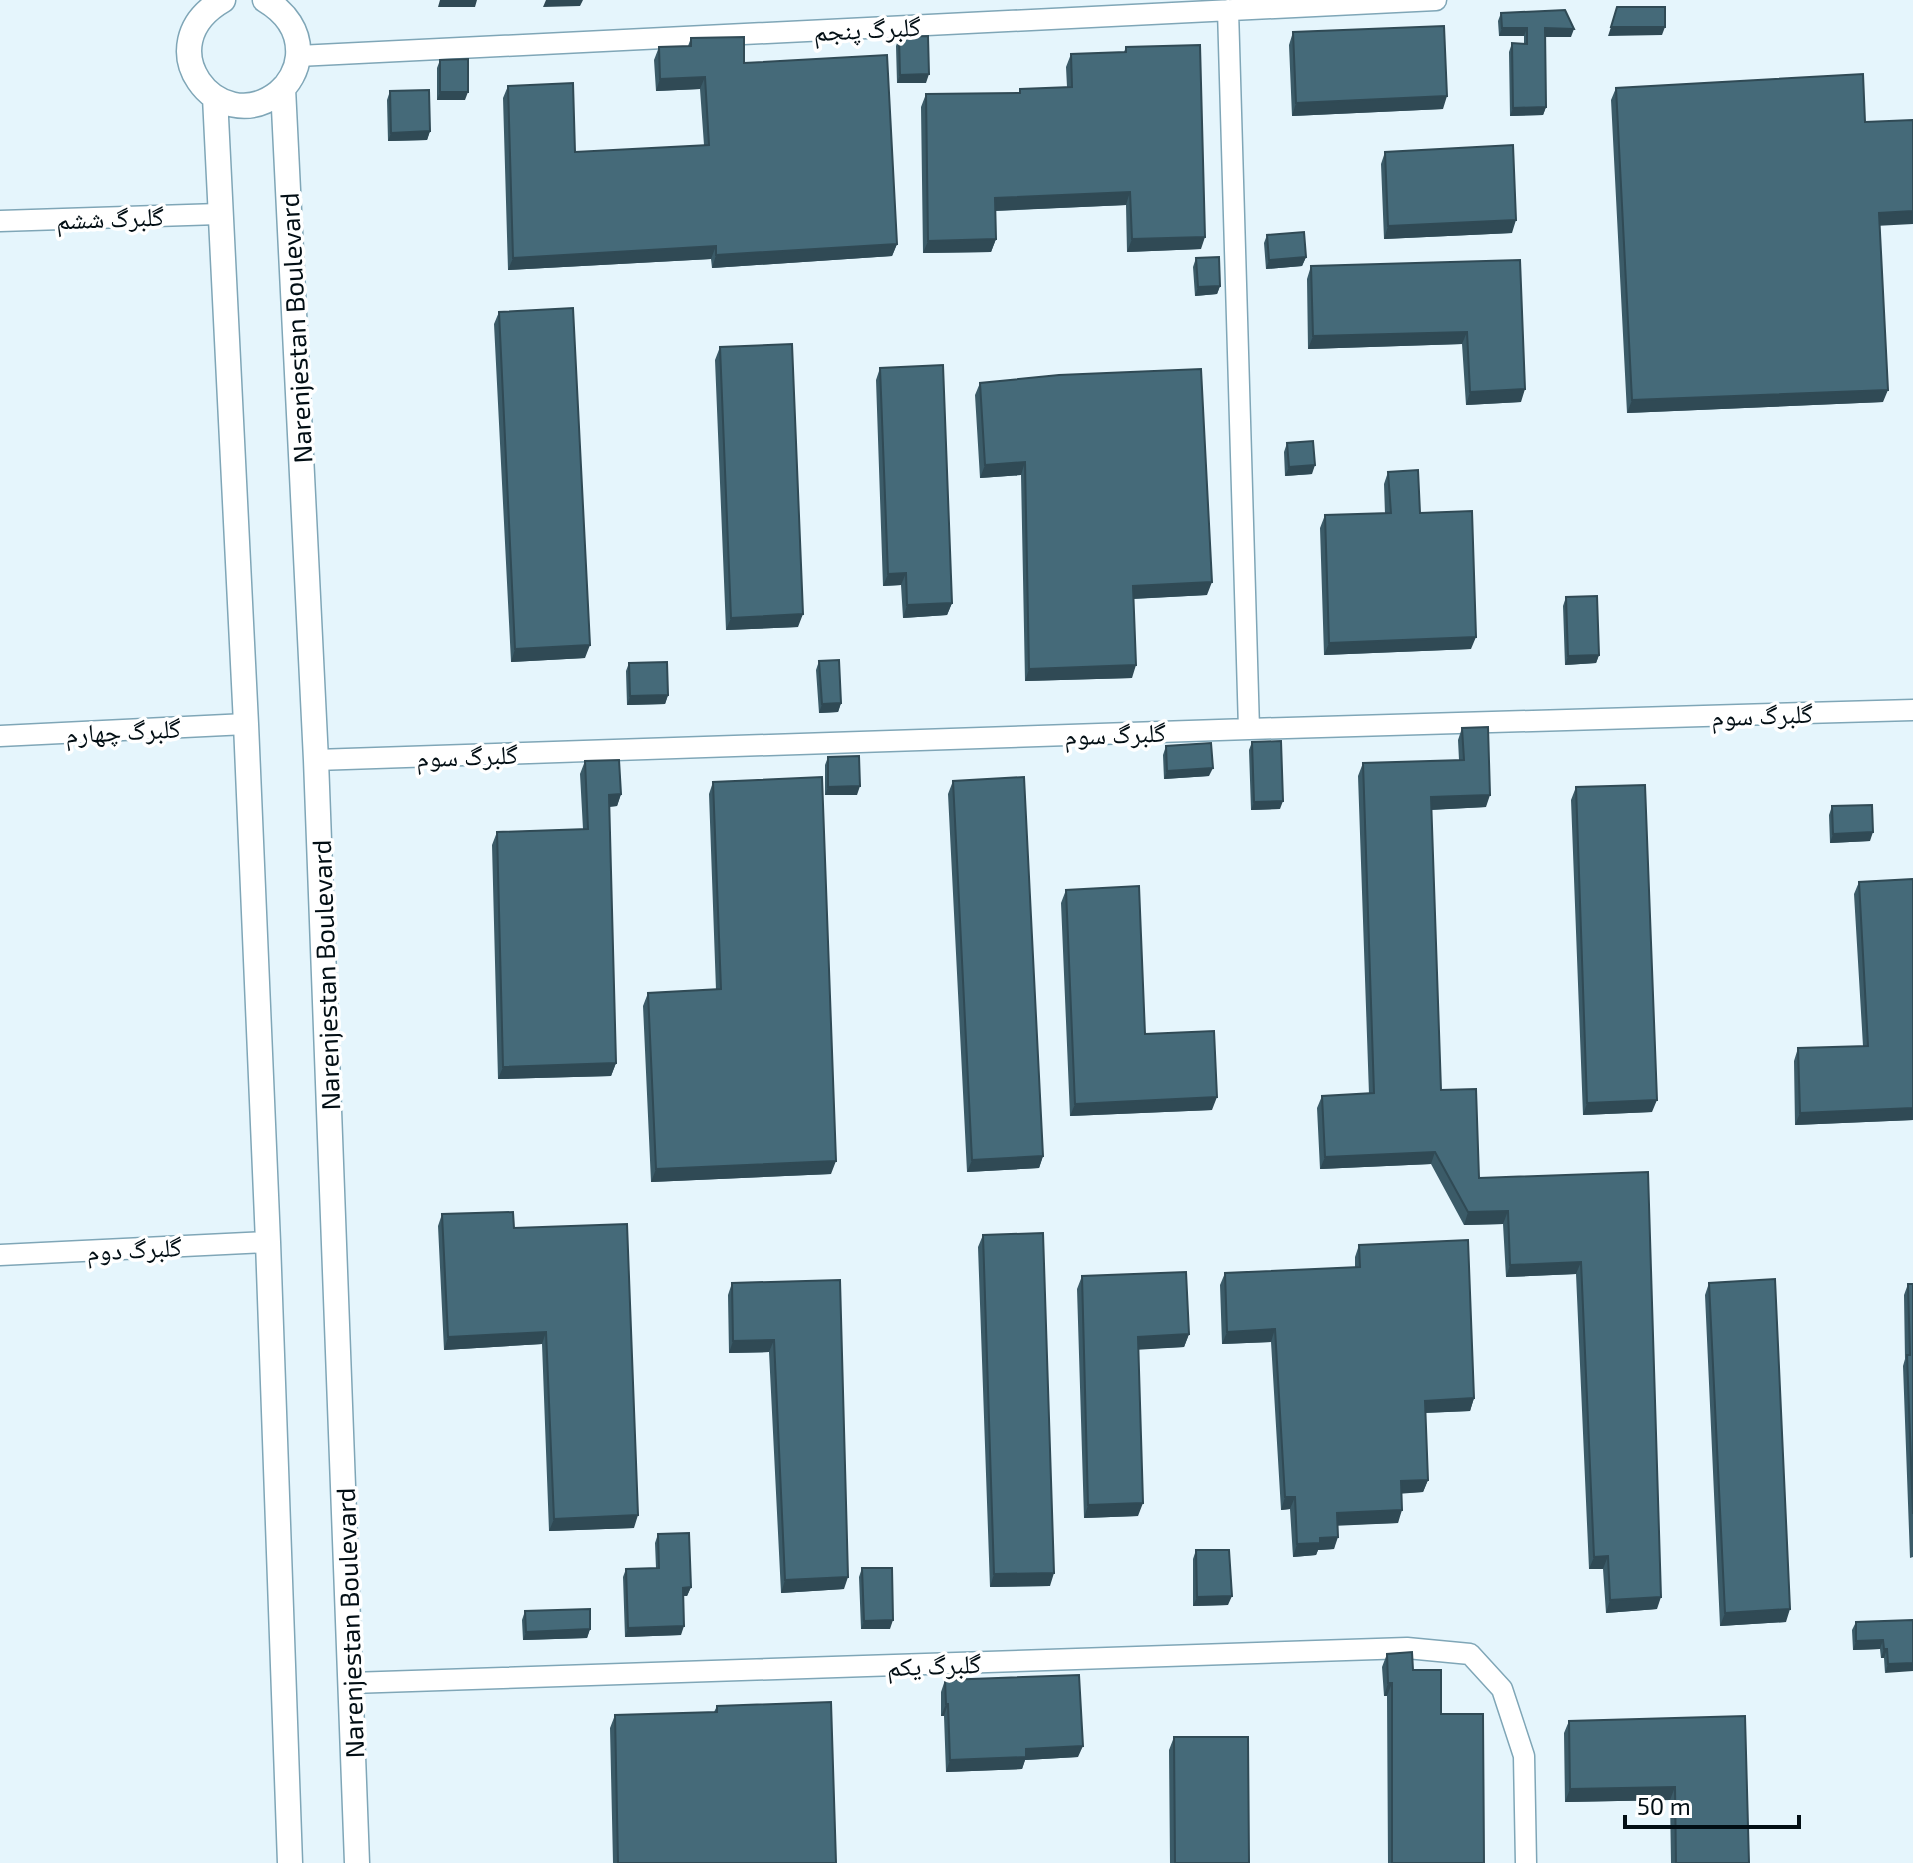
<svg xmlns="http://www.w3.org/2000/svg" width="1913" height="1863" viewBox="0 0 1913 1863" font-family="'Exo 2','Noto Naskh Arabic',sans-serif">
<rect width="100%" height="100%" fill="#e5f5fc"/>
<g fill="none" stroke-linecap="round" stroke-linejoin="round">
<defs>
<path id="minor" d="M1228 10 1249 729
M298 56 1436 0
M0 221 219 214
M0 736 246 724
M316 760 1249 729 1913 710
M0 1255 268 1242
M351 1683 1407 1648 1470 1654 1502 1689 1524 1756 1526 1863"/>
<path id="tertiary" d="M223 0C145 45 218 140 278 93 289 84 297 70 298 56 300 31 285 12 265 0
M283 88 316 760 357 1863
M215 97 246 724 268 1242 290 1863"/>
</defs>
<use href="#minor" stroke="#7fa6b7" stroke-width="23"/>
<use href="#tertiary" stroke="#7fa6b7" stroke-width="27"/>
<use href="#minor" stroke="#fff" stroke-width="20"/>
<use href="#tertiary" stroke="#fff" stroke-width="24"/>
</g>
<path fill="#3b5b68" d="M1501 13 1571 37H1545L1546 107 1543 115 1510 116 1509 52 1512 43 1524 44V36H1499L1498 21Z
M1293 32 1443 109 1292 116 1289 45Z
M899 37 926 83H897L896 46Z
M691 38 744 63 897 244 892 256 712 268 711 259 508 270 503 98 508 86 575 152 704 145 700 89 656 91 654 60 659 47 688 46Z
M1126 47 1201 249 1127 252 1126 205 995 211 996 239 991 252 923 253 921 107 926 94 1019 93 1020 89 1067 87 1066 67 1071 54 1124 52Z
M440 60 465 100H437V68Z
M1616 88 1865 122 1880 226 1883 402 1627 413 1611 100Z
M390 91 430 131 427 140 388 141 387 100Z
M1385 152 1512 233 1384 239 1381 164Z
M1267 235 1306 257 1302 266 1266 269 1264 243Z
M1196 258 1220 286 1217 294 1195 296 1193 267Z
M1520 260 1521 402 1466 405 1462 344 1308 349 1307 279 1311 266Z
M499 312 585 658 511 662 494 324Z
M720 347 798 627 726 630 715 360Z
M880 368 952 603 947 615 903 618 901 585 883 586 876 380Z
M980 383 1207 595 1133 599 1132 678 1025 681 1021 475 980 478 975 395Z
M1287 443 1312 474 1285 476 1284 452Z
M1388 472 1420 513 1471 649 1324 655 1320 528 1325 515 1385 514 1384 484Z
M1566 597 1599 655 1596 663 1565 665 1563 606Z
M819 661 841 703 838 712 819 713 816 670Z
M629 663 668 695 665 704 627 705 626 671Z
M1462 728 1486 807 1431 810 1441 1090 1479 1178 1648 1172 1657 1609 1606 1613 1603 1569H1589L1576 1274 1506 1277 1503 1224 1464 1225 1431 1164 1320 1169 1317 1108 1322 1096 1369 1094 1358 776 1363 763 1459 760 1458 740Z
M1252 742 1280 809 1251 810 1249 750Z
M1166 746 1209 776 1164 779 1163 755Z
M828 757 857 795H825V765Z
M585 761 621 794 617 806 609 807 616 1063 611 1076 498 1079 492 845 497 832 583 829 580 774Z
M953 781 1043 1156 1039 1168 967 1172 948 794Z
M713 782 831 1174 651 1182 643 1006 648 993 716 990 709 794Z
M1576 787 1652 1112 1583 1115 1571 800Z
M1832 806 1870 841 1830 843 1829 815Z
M1859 882 1913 1120 1795 1125 1794 1061 1798 1048 1863 1046 1854 894Z
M1066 890 1145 1034 1212 1110 1070 1116 1061 903Z
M442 1214 514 1228 634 1528 549 1531 542 1344 444 1350 438 1226Z
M983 1235 1050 1586 990 1587 978 1247Z
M1359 1245 1474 1398 1470 1411 1425 1413 1428 1480 1423 1492 1401 1493 1398 1523 1337 1525 1334 1549 1318 1550 1316 1555 1293 1557 1290 1509 1281 1510 1271 1342 1222 1344 1220 1285 1225 1273 1355 1267V1257Z
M1082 1276 1189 1334 1184 1347 1139 1349 1138 1516 1084 1518 1077 1289Z
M840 1280 844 1589 781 1593 769 1352 729 1353 728 1295 732 1283Z
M1709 1283 1786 1622 1720 1626 1705 1295Z
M1908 1284H1913V1557L1910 1558 1903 1366 1905 1359 1904 1295Z
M658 1534 691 1587 687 1596H683L681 1635 625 1637 623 1577 626 1569 656 1568 655 1543Z
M1196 1550 1228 1605 1193 1606V1559Z
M862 1568 890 1629H861L859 1577Z
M525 1611 590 1629 587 1638 523 1640 522 1620Z
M1913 1620 1885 1673 1884 1658H1881L1880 1649 1853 1650 1852 1630 1856 1622Z
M1387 1654 1413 1670 1441 1714 1484 1863H1388L1387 1696H1384L1382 1667Z
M945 1680 1078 1757 1025 1760 1022 1769 946 1772 944 1716H941V1692Z
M717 1706 836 1863H613L610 1728 615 1715 714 1712Z
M1745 1716 1749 1863H1671L1670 1800 1565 1802 1564 1733 1569 1721Z
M1174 1737 1249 1863H1170L1169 1750Z"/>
<path fill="#304a55" d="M440 0H477L475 7H438Z
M546 0H583L580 6 543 7Z
M1611 27H1665L1662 35 1608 36Z
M1502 28H1527L1524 36H1499Z
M1545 28 1574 29 1571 37H1542Z
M929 74 926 83H897L900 75Z
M705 77 700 89 656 91 660 79Z
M440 92H468L465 100H437Z
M1447 96 1443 109 1292 116 1296 103Z
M1546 107 1543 115 1510 116 1513 108Z
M430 131 427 140 388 141 391 133Z
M1130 192 1126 205 990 211 995 198Z
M1913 211V224L1875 226 1879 213Z
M1516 220 1512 233 1384 239 1388 226Z
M1205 237 1201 249 1127 252 1132 239Z
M996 239 991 252 923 253 928 241Z
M897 244 892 256 712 268 716 255Z
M716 246 711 259 508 270 513 258Z
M1306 257 1302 266 1266 269 1269 260Z
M1220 286 1217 294 1195 296 1198 287Z
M1467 332 1462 344 1308 349 1313 336Z
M1525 389 1521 402 1466 405 1470 392Z
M1888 390 1883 402 1627 413 1632 400Z
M1025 462 1021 475 980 478 985 465Z
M1315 465 1312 474 1285 476 1289 467Z
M906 573 901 585 883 586 888 574Z
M1212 582 1207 595 1128 599 1133 586Z
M952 603 947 615 903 618 907 605Z
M803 614 798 627 726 630 731 618Z
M1476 637 1471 649 1324 655 1329 643Z
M590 645 585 658 511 662 515 649Z
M1599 655 1596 663 1565 665 1568 656Z
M1136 665 1132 678 1025 681 1029 669Z
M668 695 665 704 627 705 630 696Z
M841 703 838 712 819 713 822 704Z
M1213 768 1209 776 1164 779 1167 771Z
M860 786 857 795H825L828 787Z
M621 794 617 806 604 807 609 795Z
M1490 795 1486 807 1426 810 1431 797Z
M1283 801 1280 809 1251 810 1254 802Z
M1873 832 1870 841 1830 843 1833 834Z
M616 1063 611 1076 498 1079 503 1067Z
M1217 1097 1212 1110 1070 1116 1075 1104Z
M1657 1100 1652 1112 1583 1115 1587 1103Z
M1913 1108V1120L1795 1125 1800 1113Z
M1435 1152 1431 1164 1320 1169 1325 1157Z
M1043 1156 1039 1168 967 1172 972 1160Z
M836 1161 831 1174 651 1182 656 1169Z
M1508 1211 1503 1224 1464 1225 1468 1212Z
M1581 1262 1576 1274 1506 1277 1510 1265Z
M1275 1329 1271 1342 1222 1344 1227 1332Z
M546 1332 542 1344 444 1350 448 1337Z
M1189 1334 1184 1347 1134 1350 1138 1337Z
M774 1340 769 1352 729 1353 733 1341Z
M1474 1398 1470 1411 1420 1413 1425 1401Z
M1428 1480 1423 1492 1397 1494 1401 1481Z
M1285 1497H1295L1290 1509 1281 1510Z
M1143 1503 1138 1516 1084 1518 1088 1505Z
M1402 1510 1398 1523 1332 1526 1337 1513Z
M638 1515 634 1528 549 1531 554 1519Z
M1338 1537 1334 1549 1318 1550 1316 1555 1293 1557 1297 1544 1320 1538Z
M1608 1556 1603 1569H1589L1594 1557Z
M1054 1573 1050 1586 990 1587 994 1574Z
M848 1577 844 1589 781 1593 785 1580Z
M691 1587 687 1596H680L683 1588Z
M1232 1596 1228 1605 1193 1606 1197 1597Z
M1661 1597 1657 1609 1606 1613 1610 1600Z
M1790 1609 1786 1622 1720 1626 1725 1613Z
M893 1620 890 1629H861L864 1621Z
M684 1626 681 1635 625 1637 628 1628Z
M590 1629 587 1638 523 1640 526 1632Z
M1883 1640 1880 1649 1853 1650 1856 1641Z
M1884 1649H1887L1884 1658H1881Z
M1913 1663V1671L1885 1673 1888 1664Z
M1388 1683H1392L1387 1696H1384Z
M946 1704H948L944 1716H941Z
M1083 1746 1078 1757 1025 1760 1022 1769 946 1772 950 1760 1026 1749Z
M1675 1787 1670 1800 1565 1802 1570 1789Z"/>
<path fill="#456a79" stroke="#304a55" stroke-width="2" d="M1617 7H1665V27H1611Z
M1565 10 1574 29 1545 28 1546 107 1513 108 1512 43 1527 44V28H1502L1501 13Z
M1444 26 1447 96 1296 103 1293 32Z
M928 36 929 74 900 75 899 37Z
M744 37V63L887 55 897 244 716 255V246L513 258 508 86 573 83 575 152 709 145 705 77 660 79 659 47 691 46V38Z
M1200 45 1205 237 1132 239 1130 192 995 198 996 239 928 241 926 94 1020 93V89L1072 87 1071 54 1126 52V47Z
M468 59V92H440V60Z
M1863 74 1865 122 1913 120V211L1879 213 1888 390 1632 400 1616 88Z
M429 90 430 131 391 133 390 91Z
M1513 145 1516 220 1388 226 1385 152Z
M1304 232 1306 257 1269 260 1267 235Z
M1219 257 1220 286 1198 287 1196 258Z
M1520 260 1525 389 1470 392 1467 332 1313 336 1311 266Z
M573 308 590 645 515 649 499 312Z
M792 344 803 614 731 618 720 347Z
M943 365 952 603 907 605 906 573 888 574 880 368Z
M1201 369 1212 582 1133 586 1136 665 1029 669 1025 462 985 465 980 383 1059 375Z
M1313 441 1315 465 1289 467 1287 443Z
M1418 470 1420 513 1472 511 1476 637 1329 643 1325 515 1391 513 1388 472Z
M1597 596 1599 655 1568 656 1566 597Z
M839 660 841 703 822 704 819 661Z
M667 662 668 695 630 696 629 663Z
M1488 727 1490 795 1431 797 1441 1090 1476 1089 1479 1178 1648 1172 1661 1597 1610 1600 1608 1556 1594 1557 1581 1262 1510 1265 1508 1211 1468 1212 1435 1152 1325 1157 1322 1096 1374 1093 1363 763 1464 760 1462 728Z
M1281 741 1283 801 1254 802 1252 742Z
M1211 743 1213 768 1167 771 1166 746Z
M859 756 860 786 828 787V757Z
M619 760 621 794 609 795 616 1063 503 1067 497 832 588 829 585 761Z
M822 777 836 1161 656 1169 648 993 721 989 713 782Z
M1024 777 1043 1156 972 1160 953 781Z
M1645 785 1657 1100 1587 1103 1576 787Z
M1872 805 1873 832 1833 834 1832 806Z
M1913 879V1108L1800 1113 1798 1048 1868 1046 1859 882Z
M1139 886 1145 1034 1214 1031 1217 1097 1075 1104 1066 890Z
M513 1212 514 1228 627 1224 638 1515 554 1519 546 1332 448 1337 442 1214Z
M1043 1233 1054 1573 994 1574 983 1235Z
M1468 1240 1474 1398 1425 1401 1428 1480 1401 1481 1402 1510 1337 1513 1338 1537 1320 1538V1543L1297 1544 1295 1497H1285L1275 1329 1227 1332 1225 1273 1360 1267 1359 1245Z
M1186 1272 1189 1334 1138 1337 1143 1503 1088 1505 1082 1276Z
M1775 1279 1790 1609 1725 1613 1709 1283Z
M840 1280 848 1577 785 1580 774 1340 733 1341 732 1283Z
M1908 1284H1913V1514L1907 1355H1910Z
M689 1533 691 1587 683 1588 684 1626 628 1628 626 1569 659 1568 658 1534Z
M1196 1550H1229L1232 1596 1197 1597Z
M862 1568H892L893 1620 864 1621Z
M590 1609V1629L526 1632 525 1611Z
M1913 1620V1663L1888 1664 1887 1649H1884L1883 1640 1856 1641V1622Z
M1412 1652 1413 1670H1441V1714H1483L1484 1863H1392V1683H1388L1387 1654Z
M1079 1675 1083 1746 1026 1749V1757L950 1760 948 1704H946L945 1680Z
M831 1702 836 1863H618L615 1715 717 1712V1706Z
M1745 1716 1749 1863H1676L1675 1787 1570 1789 1569 1721Z
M1174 1737H1248L1249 1863H1175Z"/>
<g text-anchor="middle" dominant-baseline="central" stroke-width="7" stroke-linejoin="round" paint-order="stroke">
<g font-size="26" fill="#020e14" stroke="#fff">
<text transform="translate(867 28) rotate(-3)">گلبرگ پنجم</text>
<text transform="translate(110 217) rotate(-2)">گلبرگ ششم</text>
<text transform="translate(295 328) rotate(-93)">Narenjestan Boulevard</text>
<text transform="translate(1762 714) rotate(-2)">گلبرگ سوم</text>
<text transform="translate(123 730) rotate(-3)">گلبرگ چهارم</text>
<text transform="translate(1115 733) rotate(-2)">گلبرگ سوم</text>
<text transform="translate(467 755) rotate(-2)">گلبرگ سوم</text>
<text transform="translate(325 975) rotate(-92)">Narenjestan Boulevard</text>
<text transform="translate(134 1248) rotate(-3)">گلبرگ دوم</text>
<text transform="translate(349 1623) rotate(-92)">Narenjestan Boulevard</text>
<text transform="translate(934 1664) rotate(-2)">گلبرگ یکم</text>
</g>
</g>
<path d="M1625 1815v12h174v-12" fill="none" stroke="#020e14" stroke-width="4"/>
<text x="1637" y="1815" font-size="24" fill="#020e14" stroke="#ffffff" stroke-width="6" paint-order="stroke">50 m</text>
</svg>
